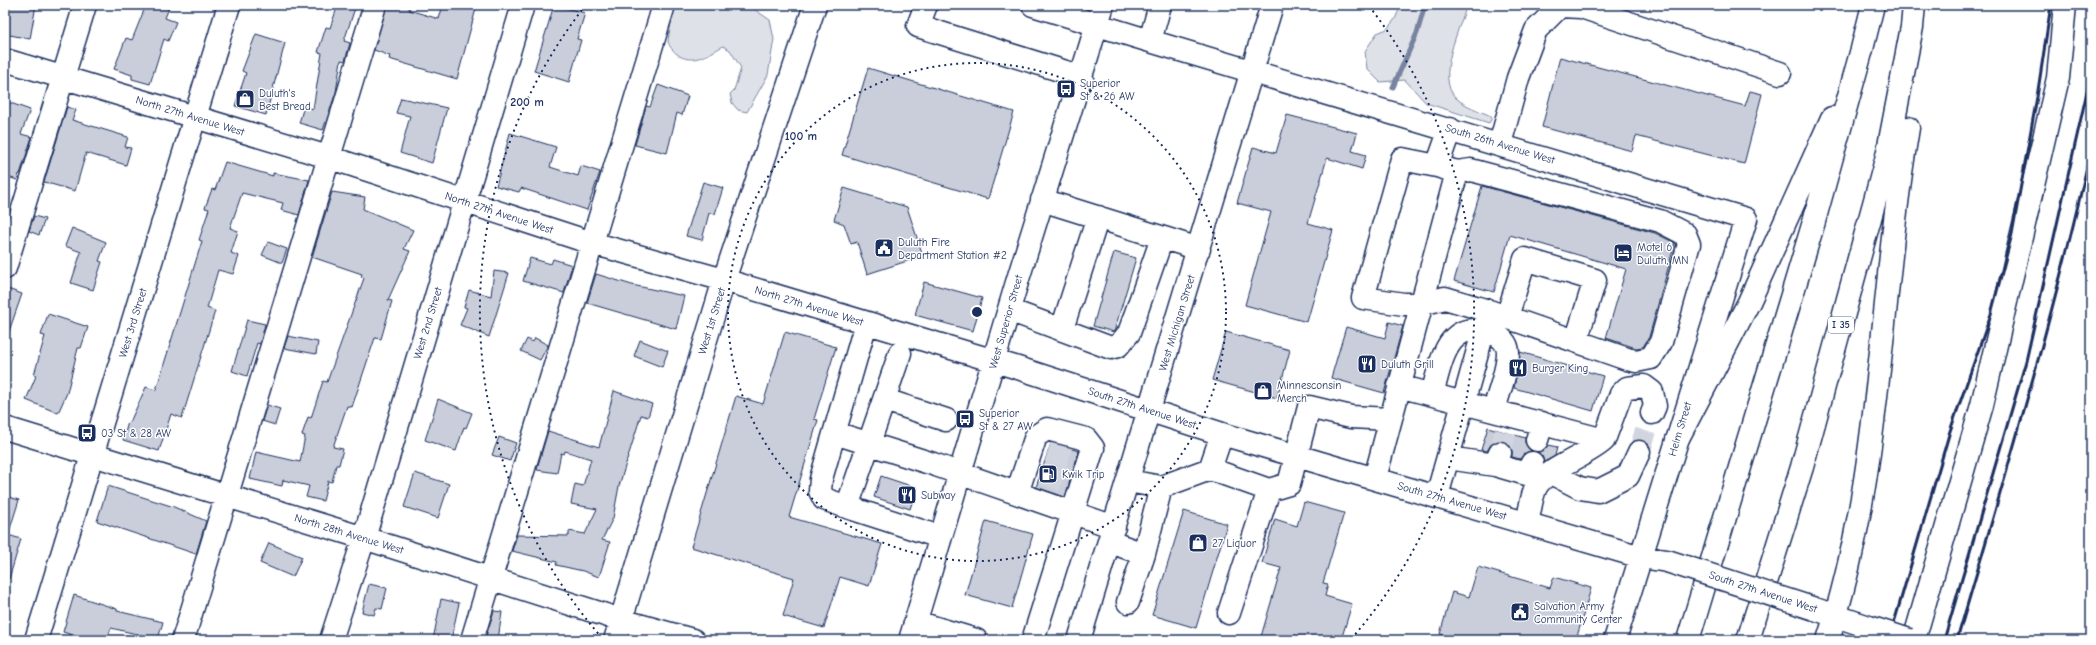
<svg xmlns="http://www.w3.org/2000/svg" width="2096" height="645" viewBox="0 0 2096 645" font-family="'Comic Neue',sans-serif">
<rect width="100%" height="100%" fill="#fff"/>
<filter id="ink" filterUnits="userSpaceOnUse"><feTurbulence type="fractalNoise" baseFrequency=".025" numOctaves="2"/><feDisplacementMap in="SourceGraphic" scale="8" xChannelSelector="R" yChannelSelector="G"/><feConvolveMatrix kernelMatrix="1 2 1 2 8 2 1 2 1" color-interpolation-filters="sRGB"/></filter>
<g filter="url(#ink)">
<path fill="#dee1e7" stroke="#7c88a2" d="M674 5H748L770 20 774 39 768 75 747 112 738 110 732 103 730 94 734 90 741 68 730 50 723 46C709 54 692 66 677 54 674 52 669 46 668 42 668 39 673 12 674 5Z
M1401 5H1467C1460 27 1435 79 1456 98 1465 106 1480 111 1491 116V120L1489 123 1426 103 1405 80 1380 82 1367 69 1365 51 1377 33 1387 29 1395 19Z"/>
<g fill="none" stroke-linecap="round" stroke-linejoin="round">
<path stroke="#77839f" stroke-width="5" d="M1393 87 1417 33 1425 5"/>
</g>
<path fill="#caceda" stroke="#1b2f5e" d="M5 5H36L30 39 5 34Z
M146 5H170L165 18 176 22 168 41 164 39 150 84 132 79V75L114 69 126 38 132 40Z
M338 5H356L344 41 350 43 345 61 341 60 336 92 323 130 299 123 304 106 313 109 322 53 318 52 326 27 330 28Z
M387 5H410L409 10 439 19 443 5H477L457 79 389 59 390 56 374 50Z
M554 5 585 13 577 39 581 40 569 82 534 71Z
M256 34 285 43 266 115 235 106 246 73 242 71Z
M1560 57 1745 106 1750 91 1762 94 1744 164 1636 136 1632 151 1542 127Z
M868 68 1014 112 988 199 842 155Z
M658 85 688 96 682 115 677 113 667 153 635 145 646 106 650 107Z
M401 98 447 108 432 163 400 153 410 116 396 113Z
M5 101 30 110 21 134 32 137 20 174H19L17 180 5 176Z
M67 107 76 110 72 120 128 137 125 147 131 148 126 165 86 153 75 191 44 182Z
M1287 115 1357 133 1352 151 1366 155 1362 169 1327 158 1308 223 1333 230 1307 322 1245 305 1271 212 1237 203 1253 147 1276 153Z
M510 133 556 147 550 167 578 176 581 166 600 172 587 210 521 188 519 192 496 186Z
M225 162 273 176V173L309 180 299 215 281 210 283 203 242 193 230 228 238 231 231 253 239 256 233 274 218 270 207 308 215 311 182 418 171 414 159 451 123 440 128 422H130L146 387 156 390 202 241 199 240 209 209 205 208 212 189 215 190Z
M703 182 723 188 715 214 709 213 702 240 686 236Z
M1482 186 1655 233 1675 243 1649 337 1643 347 1636 348 1606 338 1626 269 1510 235 1494 292 1454 281Z
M844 188 907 207 923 256 867 274 857 242 851 244 844 224 834 220Z
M332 192 365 197 363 209 413 230 404 249 410 251 388 300 392 301 381 339 375 338 352 407 347 406 333 447 343 449 339 465H336L332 482 328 481 323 501 306 497 309 486 283 480 282 486 250 479 256 452 300 462 305 436 302 435 308 417 311 418 323 381 327 382 364 278 361 277 362 274 312 257Z
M34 216 45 219 39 235 29 231Z
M72 228 106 242 99 261 102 262 93 290 71 283 81 252 65 246Z
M268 242 287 249 282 263 262 255Z
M1114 252 1136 258 1114 332 1093 326Z
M530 258 551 264 553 259 572 265 564 293 523 281Z
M494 271 509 273 489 337 460 325 467 308 464 307 469 290 491 296Z
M596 274 632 285 684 296 676 329 587 303Z
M924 282 982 298 973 331 915 315Z
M5 288 22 294 7 337H5Z
M48 314 88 327 81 348H78L67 393 58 413 26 400 36 376 34 375 45 336 41 335Z
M247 320 265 324 260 344 257 343 247 376 232 371Z
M1389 322 1403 326 1384 393 1331 378 1346 327 1385 338Z
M785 332 836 347 814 419 818 420 789 517 882 544 869 586 840 577 824 628 783 616 794 578 691 547 736 396 763 404Z
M1226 332 1290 350 1277 398 1212 380Z
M288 336 318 342 316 354 284 348Z
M535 338 548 345 540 360 521 351 527 339 533 342Z
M640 340 668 351 662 367 634 356Z
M1520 352 1603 376 1593 411 1514 388Z
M614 391 652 404 648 417 641 415 619 486 613 518 602 540 610 542 599 577 583 571 556 565 557 562 512 551 517 535 569 536V531L585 534 597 509 571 504 575 484 583 486 591 459 565 451 564 454 561 453 557 473 537 470 538 465 548 431 599 447Z
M438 399 472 413 466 428 464 427 456 451 425 440Z
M267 405 280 409 275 425 262 421Z
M1488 427 1525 438V443L1531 451 1525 453 1520 459 1512 457V451L1510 445 1505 442 1499 441 1492 443 1487 451 1481 450Z
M499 437 516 443 510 461 492 455Z
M1051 443 1079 451 1065 497 1036 487Z
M1548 445 1557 447 1555 456 1544 462 1542 456 1538 452 1545 449Z
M415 473 449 484 438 518 404 507Z
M881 476 917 488 910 509 874 497Z
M108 486 174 507 206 521 196 554 97 521Z
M5 496 19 500 8 535 21 539 9 579H5Z
M1304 502 1344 513 1323 583 1328 584 1325 596 1352 604 1341 640H1309L1293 635 1292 640H1260L1281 568 1262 563 1275 519 1297 526Z
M1184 511 1227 524 1196 628 1152 615Z
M986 521 1033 534 1012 608 965 595Z
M269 543 302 557 293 577 260 563Z
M1478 567 1550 588 1554 577 1591 588 1576 640H1460L1440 634 1452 592 1469 597Z
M369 584 387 588 382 609 376 608 374 615 362 612Z
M74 595 117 609V611L163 622 158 639 111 628 107 640H88L63 632Z
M441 599 459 603 451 640H433Z
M494 611 502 612 498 640 485 639Z"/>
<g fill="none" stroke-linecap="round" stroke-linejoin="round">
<path stroke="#d1d5df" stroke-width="22" stroke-dasharray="22 11" stroke-linecap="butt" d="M1048 451 1076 460
M1639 452 1652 413
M1500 453 1506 431
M1042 473 1070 482"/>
<defs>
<path id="minor" d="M926 5 918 26 1082 77
M1033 5 1150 41 1160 5
M1150 41 1746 219 1615 640
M5 60 328 157 592 243 724 280 1018 368 1222 434 1641 557 1667 561
M1500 144 1518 78 1536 30 1560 6 1581 7 1780 73
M1437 166 1402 159 1363 298 1404 304H1421L1445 298 1489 311 1437 496
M1457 172 1471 170 1660 221 1685 234 1689 244 1661 342 1651 358 1636 361 1627 359 1489 311
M1042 200 1199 249
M5 268 85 5
M1009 310 1111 348 1118 346 1129 333 1162 238
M1507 317 1525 259 1595 280 1576 341
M1062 329 1098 217
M900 353 847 507 940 537
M1399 386 1604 440 1621 394 1627 388 1644 386 1652 392 1655 406 1652 413
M1432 394C1442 361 1446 318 1492 333 1500 336 1508 343 1508 353 1508 370 1498 394 1494 410
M885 400 946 420
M5 428 364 538 621 620 693 640
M835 433 933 464 1114 527
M1537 440 1542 423
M1448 458 1495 465 1500 453
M1495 465 1526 474 1532 463
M1210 469 1269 490 1229 613
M1551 473 1580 488 1598 491 1628 476 1639 452
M1375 478 1457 172 1437 166 1450 129
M1128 481 1161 487 1210 469 1222 434
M1269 490 1289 484 1309 407 1351 417 1390 419
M1017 493 1036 436 1047 429 1086 439 1093 448 1033 640
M847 507 824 499 820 491 821 479 866 323
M1527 523C1530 512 1531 497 1536 487 1544 470 1589 455 1604 440
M1110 542 1144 554 1128 602
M1144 554 1161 487
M1818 610 1869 627
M916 622 976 640
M183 640 375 5
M331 640 364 538 523 5
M472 640 664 5
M615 640 724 280 815 5
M910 640 1018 279 1103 5
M1079 640 1272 5
M1914 640 1982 405 2058 78 2065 5"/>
<path id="major" d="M36 640 229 5"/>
<path id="highway" d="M1677 440 1749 302 1832 118
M1688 640 1813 225 1862 49 1873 5
M1748 640 1802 467 1887 156 1912 27 1914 5
M1828 640C1882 475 1879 298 1908 128"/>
</defs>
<use href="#minor" stroke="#1b2f5e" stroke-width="25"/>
<use href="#major" stroke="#1b2f5e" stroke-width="25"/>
<use href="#highway" stroke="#1b2f5e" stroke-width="25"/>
<use href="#minor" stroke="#fff" stroke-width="22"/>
<use href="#major" stroke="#fff" stroke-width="22"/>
<use href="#highway" stroke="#fff" stroke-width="22"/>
<path stroke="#1b2f5e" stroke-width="3" d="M1889 640 1950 431 1991 314 2012 234 2037 97 2051 5
M1944 640 2026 361 2091 74
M1957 640C2005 477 2054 315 2091 149"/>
<defs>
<path id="minor-bridge" d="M1667 561 1815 609
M1869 627 1909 640"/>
</defs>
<use href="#minor-bridge" stroke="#1b2f5e" stroke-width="25" stroke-linecap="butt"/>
<use href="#minor-bridge" stroke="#fff" stroke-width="22"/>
</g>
</g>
<g fill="none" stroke="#1b2f5e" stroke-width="2" stroke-dasharray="2 4">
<circle cx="977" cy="312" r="249"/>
<path d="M602 638A497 497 0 0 1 585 6M1369 6A497 497 0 0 1 1352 638"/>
</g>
<defs>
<symbol id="bus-square" viewBox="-11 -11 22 22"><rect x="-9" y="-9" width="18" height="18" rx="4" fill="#1b2f5e" stroke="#fff"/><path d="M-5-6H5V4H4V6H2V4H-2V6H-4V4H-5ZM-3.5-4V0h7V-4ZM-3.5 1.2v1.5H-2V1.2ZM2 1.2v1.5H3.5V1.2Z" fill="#fff"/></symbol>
<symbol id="shop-square" viewBox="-11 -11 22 22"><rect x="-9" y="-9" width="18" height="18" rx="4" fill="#1b2f5e" stroke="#fff"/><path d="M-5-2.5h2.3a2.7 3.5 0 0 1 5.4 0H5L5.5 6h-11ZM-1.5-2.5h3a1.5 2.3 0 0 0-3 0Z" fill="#fff"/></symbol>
<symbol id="civic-square" viewBox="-11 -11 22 22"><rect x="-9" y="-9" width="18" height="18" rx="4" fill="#1b2f5e" stroke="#fff"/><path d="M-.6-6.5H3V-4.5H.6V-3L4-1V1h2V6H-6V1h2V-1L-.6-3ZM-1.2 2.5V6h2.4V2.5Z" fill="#fff"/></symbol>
<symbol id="hotel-square" viewBox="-11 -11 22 22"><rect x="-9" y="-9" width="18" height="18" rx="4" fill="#1b2f5e" stroke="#fff"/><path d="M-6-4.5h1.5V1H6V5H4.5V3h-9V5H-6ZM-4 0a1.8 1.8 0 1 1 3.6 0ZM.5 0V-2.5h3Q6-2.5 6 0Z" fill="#fff"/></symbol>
<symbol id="restaurant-square" viewBox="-11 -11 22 22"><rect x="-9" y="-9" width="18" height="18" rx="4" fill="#1b2f5e" stroke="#fff"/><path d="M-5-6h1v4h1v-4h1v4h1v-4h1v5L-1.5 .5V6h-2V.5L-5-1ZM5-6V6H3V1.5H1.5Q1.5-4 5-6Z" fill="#fff"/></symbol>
<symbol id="fuel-square" viewBox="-11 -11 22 22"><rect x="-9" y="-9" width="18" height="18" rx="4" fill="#1b2f5e" stroke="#fff"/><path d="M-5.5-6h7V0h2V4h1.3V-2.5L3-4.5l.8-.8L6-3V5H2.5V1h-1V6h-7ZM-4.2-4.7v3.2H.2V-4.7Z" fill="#fff"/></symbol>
</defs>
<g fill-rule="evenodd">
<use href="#bus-square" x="1055" y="78" width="22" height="22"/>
<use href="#shop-square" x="234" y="88" width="22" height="22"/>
<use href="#civic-square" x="873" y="237" width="22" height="22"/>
<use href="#hotel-square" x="1612" y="242" width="22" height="22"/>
<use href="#restaurant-square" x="1356" y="353" width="22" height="22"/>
<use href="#restaurant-square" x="1507" y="357" width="22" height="22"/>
<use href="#shop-square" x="1252" y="380" width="22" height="22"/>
<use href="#bus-square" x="954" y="408" width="22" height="22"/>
<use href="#bus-square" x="76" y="422" width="22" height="22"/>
<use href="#fuel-square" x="1037" y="463" width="22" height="22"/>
<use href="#restaurant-square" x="896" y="484" width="22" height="22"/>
<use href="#shop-square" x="1187" y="532" width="22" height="22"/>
<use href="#civic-square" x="1509" y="601" width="22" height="22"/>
</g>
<g text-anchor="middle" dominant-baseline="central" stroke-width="3" stroke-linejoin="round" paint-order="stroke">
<rect fill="#fff" stroke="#5f6d8e" stroke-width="1" x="1828" y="317" width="26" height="16" rx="3"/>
<g font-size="10" font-weight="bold" fill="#1b2f5e">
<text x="1841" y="325">I 35</text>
</g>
<g font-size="11" fill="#1b2f5e" stroke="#fff" text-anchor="start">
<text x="1080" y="83">Superior<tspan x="1080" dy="13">St &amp; 26 AW</tspan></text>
<text x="259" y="93">Duluth's<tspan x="259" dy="13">Best Bread</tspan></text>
<text x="898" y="242">Duluth Fire<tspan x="898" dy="13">Department Station #2</tspan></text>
<text x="1637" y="247">Motel 6<tspan x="1637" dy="13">Duluth, MN</tspan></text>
<text x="1381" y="364">Duluth Grill</text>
<text x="1532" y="368">Burger King</text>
<text x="1277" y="385">Minnesconsin<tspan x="1277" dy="13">Merch</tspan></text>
<text x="979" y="413">Superior<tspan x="979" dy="13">St &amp; 27 AW</tspan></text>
<text x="101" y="433">03 St &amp; 28 AW</text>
<text x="1062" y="474">Kwik Trip</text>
<text x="921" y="495">Subway</text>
<text x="1212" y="543">27 Liquor</text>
<text x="1534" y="606">Salvation Army<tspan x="1534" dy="13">Community Center</tspan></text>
</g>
<g font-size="11" fill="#1b2f5e" stroke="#fff">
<text transform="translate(190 116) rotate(17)">North 27th Avenue West</text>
<text transform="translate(1500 144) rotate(17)">South 26th Avenue West</text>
<text transform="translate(499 213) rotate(18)">North 27th Avenue West</text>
<text transform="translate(809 306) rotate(17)">North 27th Avenue West</text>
<text transform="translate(712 321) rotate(-73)">West 1st Street</text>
<text transform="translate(1006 322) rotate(-74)">West Superior Street</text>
<text transform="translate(133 323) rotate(-73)">West 3rd Street</text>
<text transform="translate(428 323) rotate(-73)">West 2nd Street</text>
<text transform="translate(1177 323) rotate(-73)">West Michigan Street</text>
<text transform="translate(1142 408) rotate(18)">South 27th Avenue West</text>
<text transform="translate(1680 429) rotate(-73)">Helm Street</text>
<text transform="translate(1452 501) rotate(16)">South 27th Avenue West</text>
<text transform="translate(349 534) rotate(17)">North 28th Avenue West</text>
<text transform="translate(1763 592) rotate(18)">South 27th Avenue West</text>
</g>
</g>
<circle cx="977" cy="312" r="6" fill="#1b2f5e" stroke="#fff" stroke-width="2"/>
<g font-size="12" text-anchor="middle" font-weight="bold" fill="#1b2f5e" stroke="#fff" stroke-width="3" stroke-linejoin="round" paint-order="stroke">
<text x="527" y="106">200 m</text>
<text x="801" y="140">100 m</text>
</g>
<rect width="2096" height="645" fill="none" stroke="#fff" stroke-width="20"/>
<rect x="10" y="10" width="2076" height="625" fill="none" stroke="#1b2f5e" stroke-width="1.5" filter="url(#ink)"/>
</svg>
